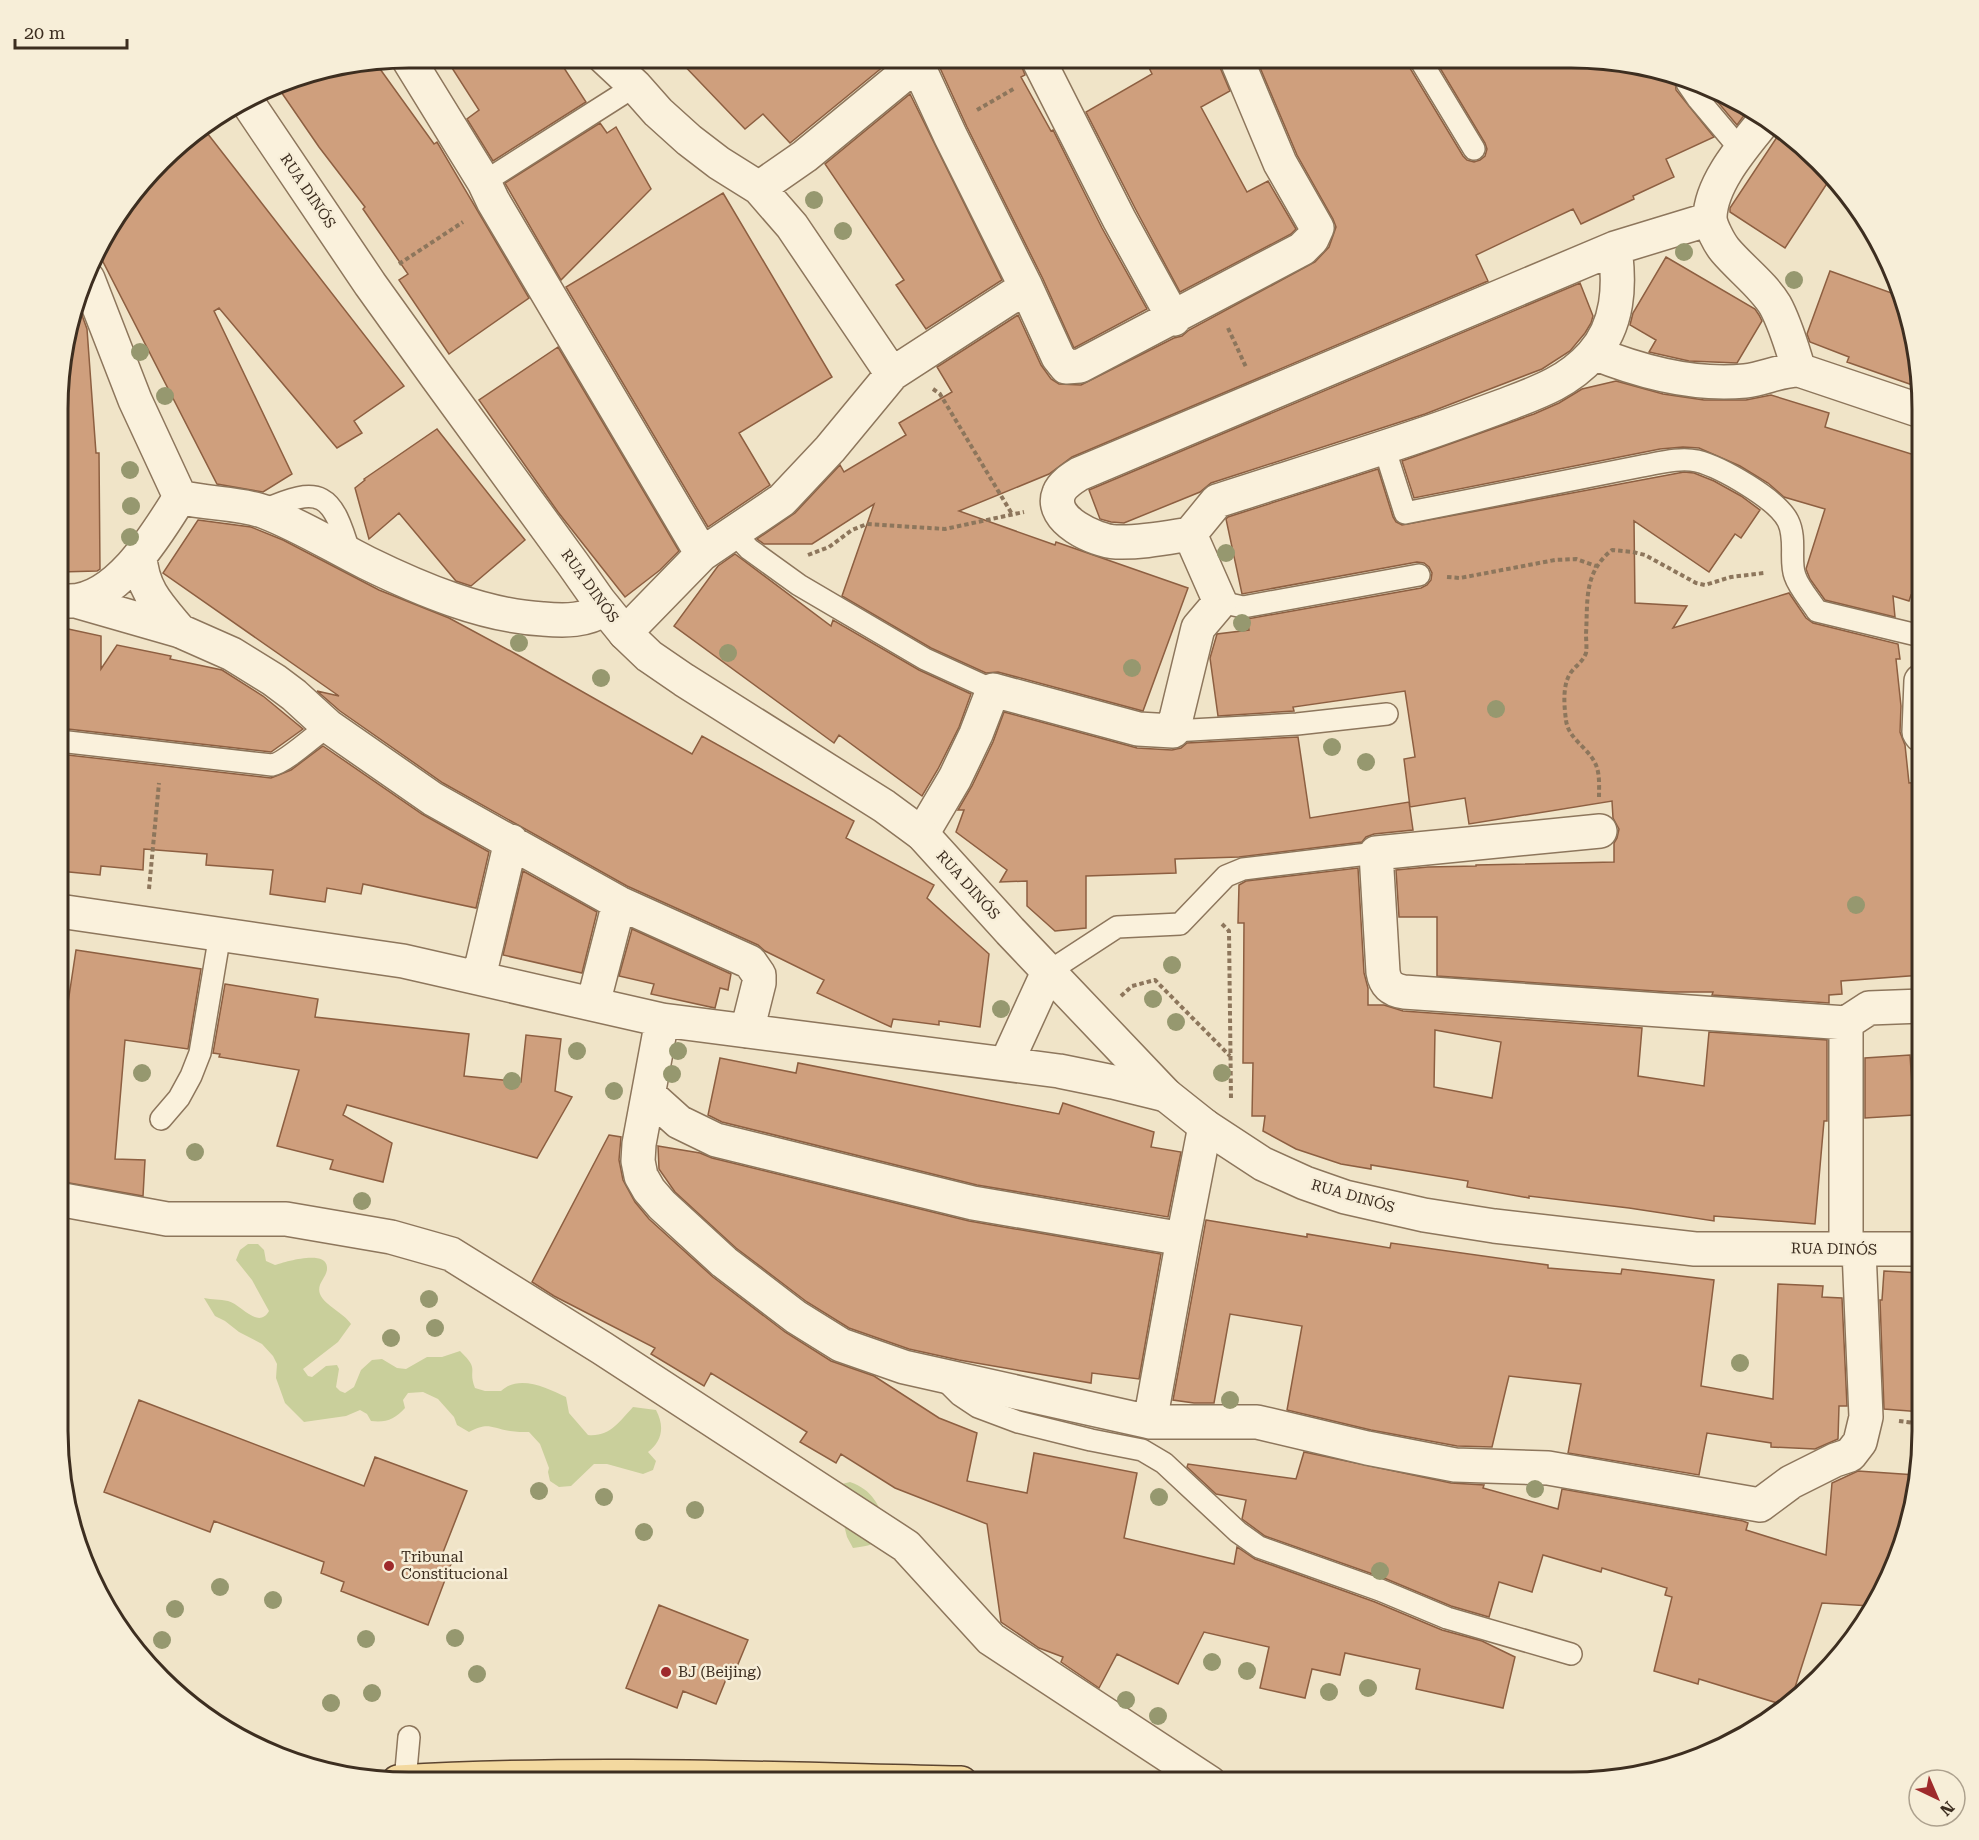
<svg xmlns="http://www.w3.org/2000/svg" width="1979" height="1840" viewBox="0 0 1979 1840" font-family="'Roboto Serif',serif">
<rect width="100%" height="100%" fill="#f0e4c8"/>
<path fill="#c9cf9b" d="M248 1244H258L264 1250 266 1261 275 1265C284 1262 326 1249 327 1267 328 1277 316 1283 320 1294 325 1306 343 1312 351 1324L338 1342 303 1369 308 1376 312 1377 326 1366 337 1365 339 1369 336 1387 340 1391 345 1393 354 1387 361 1370 372 1360 382 1359 397 1368 406 1369 427 1357H442L460 1351C481 1371 467 1368 475 1388L485 1391H501C519 1374 547 1388 566 1397L569 1413 588 1435C610 1437 619 1422 633 1407L656 1410C665 1427 662 1441 648 1452L656 1461 653 1470 643 1474 607 1464H594L571 1486 559 1487 550 1481 548 1472 549 1468 540 1444 529 1432C523 1432 516 1432 510 1431 489 1427 488 1422 469 1432L457 1425 454 1417 438 1399 423 1392 408 1393 403 1400 405 1408C395 1419 386 1423 371 1421L367 1414 360 1410 346 1416 304 1422 285 1403 276 1378 277 1364 273 1356 262 1344 239 1332 225 1321 215 1316 204 1298C212 1300 220 1299 228 1301 241 1304 258 1330 269 1311L252 1280 236 1260 240 1250Z
M850 1482C873 1490 879 1505 887 1527 878 1545 873 1545 853 1548L847 1537 844 1525 819 1485 842 1484Z"/>
<path fill="#cf9f7d" stroke="#8d5f41" stroke-width="1.5" fill-rule="evenodd" d="M445 57H557L586 102 493 161 467 119 479 110Z
M676 57H895L790 143 763 114 745 129Z
M935 57H1018L1025 75 1021 77 1051 131 1053 130 1102 228 1147 309 1074 348 1043 279 967 127Z
M1144 57 1218 58 1219 65 1230 91 1201 107 1247 192 1268 181 1296 229 1291 234 1180 292 1136 210 1086 112 1152 74Z
M1256 58H1406L1408 65 1463 156 1467 160 1474 162 1480 160 1485 156 1487 149 1485 143 1434 58H1594L1675 80 1676 90 1714 137 1666 159 1674 177 1633 196 1634 199 1581 224 1573 209 1476 255 1488 281 1072 457 1049 474 959 511 1055 545 1056 542 1188 588 1143 711 998 672 986 673 931 648 842 596 874 504 812 544H764L757 539 795 513 840 465 844 472 906 435 899 423 952 392 937 367 1018 315 1041 365 1051 379 1059 384 1081 385 1174 338 1182 336 1189 330 1315 262 1329 247 1336 227 1333 219 1297 155Z
M375 62 434 144 437 142 529 298 449 354 399 280 408 274 363 209 365 207 319 147 277 86 295 76Z
M1706 88 1726 93 1748 110 1737 125Z
M910 94 1002 280 926 329 896 285 904 280 825 164Z
M600 123 607 133 616 127 651 189 561 280 505 183Z
M204 129 404 386 354 421 362 433 337 448 219 308 214 311 292 474 263 492 217 484 98 252 104 233 177 144Z
M1779 134 1828 171V182L1785 248 1730 212V208Z
M723 193 832 377 739 433 770 485 708 527 566 287Z
M1666 257 1755 309 1759 315 1762 321 1737 363 1689 361 1649 352 1656 340 1630 325 1633 313Z
M1830 271 1900 296 1921 388 1847 362 1849 357 1810 342 1807 334Z
M1580 283 1593 316 1591 323 1585 333 1570 351 1542 369 1425 414 1211 483 1200 492 1124 523 1111 522 1100 519 1089 490Z
M79 307 87 329 96 453H99L100 569 97 571 60 572V362Z
M558 347 679 551 660 570 625 597 558 512 479 400Z
M1616 381 1663 394 1704 400H1746L1771 395 1829 413 1825 427 1921 457V598L1911 595 1909 601 1893 596 1895 617 1825 600 1810 579 1806 569 1825 509 1784 497 1768 483 1740 466 1699 448 1683 447 1660 449 1414 498 1402 461 1534 414 1559 403 1582 389Z
M437 429 525 540 471 586 456 581 399 513 369 539 355 488 365 480 364 479Z
M1378 469 1393 517 1396 522 1402 525 1684 472 1694 473 1714 481 1741 496 1760 510 1741 538 1735 534 1709 572 1634 521 1635 603 1687 606 1673 628 1789 593 1806 618 1813 623 1898 644 1900 659H1896L1901 706 1900 732 1905 745 1909 783 1922 782V975L1841 981 1842 994 1829 995V1003L1712 995 1713 992H1670L1437 976V917H1399L1396 870 1428 867 1476 866V865L1614 862V843L1617 838 1619 829 1613 818 1612 801 1469 824 1465 798 1410 807 1404 759 1415 757 1405 691 1293 707 1294 711 1218 716 1210 658 1217 634 1249 630 1247 619 1421 588 1427 585 1431 580 1432 573 1429 567 1424 563 1417 562 1242 594 1226 519 1228 517Z
M198 520 251 527 283 540 379 590 449 618 516 654 692 754 702 736 854 821 846 838 934 885 927 898 989 954 980 1027 939 1021V1025L893 1019 891 1027 817 993 824 980 765 951 758 945 627 886 443 783 340 711 317 691 339 696 163 573Z
M735 554 831 626 833 620 919 670 971 694 959 727 938 769 922 796 839 735 834 743 674 626 718 566Z
M59 627 101 636V669L117 645 171 656 170 659 222 670 263 696 303 729 271 752 59 728Z
M1004 712 1137 748 1172 750 1181 748 1187 743 1298 737 1310 818 1409 802 1413 830 1374 834 1366 837 1362 842 1239 857 1175 859 1176 873 1086 876V928L1055 931 1027 906V881L1000 882 1007 870 956 832 964 810H958L972 786 993 742Z
M323 746 422 814 489 852 476 908 363 884 361 894 327 888 325 902 270 894 273 870 206 865 207 854 144 849 143 870 101 866 100 875 59 871V754L271 778 291 770Z
M1358 868 1364 973 1368 988V1005H1384L1403 1011 1642 1028 1638 1076 1704 1086 1709 1032 1827 1040V1121H1824L1815 1224 1714 1216V1221L1629 1208 1529 1196V1198L1467 1187 1468 1181 1371 1165V1169L1341 1164 1296 1149 1263 1131 1265 1116H1252L1253 1063H1243L1244 923H1238L1239 885 1246 881ZM1435 1030 1501 1042 1492 1098 1434 1087Z
M523 871 597 912 582 973 503 955Z
M632 929 731 974 728 990 720 988 715 1008 651 994 654 984 619 976Z
M76 950 201 969 188 1049 125 1040 115 1159 145 1160 143 1196 58 1181 59 1050 61 1049Z
M225 984 318 999 315 1017 469 1034 464 1076 521 1082 526 1035 561 1039 555 1091 572 1097 537 1158 347 1105 343 1115 392 1143 383 1182 330 1169 333 1160 277 1146 299 1070 219 1057 220 1054 213 1053Z
M1910 1055 1914 1115 1865 1118V1058Z
M720 1058 796 1073 798 1063 1059 1114 1063 1103 1154 1132 1151 1147 1181 1152 1168 1217 977 1185 722 1122 708 1115Z
M609 1135 621 1137 619 1160 623 1180 635 1202 649 1219 713 1277 785 1332 831 1361 874 1376 939 1418 977 1433 967 1481 1027 1493 1034 1453 1137 1473 1124 1538 1234 1564 1237 1547 1255 1559 1375 1602 1442 1630 1482 1641 1515 1657 1503 1708 1416 1689 1420 1669 1345 1653 1340 1675 1312 1669 1305 1698 1260 1688 1269 1647 1204 1632 1178 1684 1117 1654 1099 1688 1061 1662 1063 1657 1039 1648 1001 1622 987 1524 895 1488 841 1454 836 1463 800 1442 807 1432 711 1373 704 1386 651 1354 655 1348 554 1296 532 1282Z
M658 1146 700 1153 712 1158 969 1221 1161 1254 1139 1379 1092 1373 1091 1383 959 1360 909 1349 849 1328 807 1302 736 1248 675 1192 659 1169Z
M1206 1220 1307 1237V1234L1390 1248 1391 1243 1548 1265V1268L1621 1274 1622 1269 1714 1280 1701 1386 1773 1399 1778 1284 1823 1286 1822 1297 1842 1298 1847 1406H1839L1838 1439 1815 1449 1771 1447V1443L1707 1433 1699 1475 1568 1453 1581 1384 1509 1376 1492 1447 1457 1446 1371 1430 1287 1410 1302 1326 1230 1314 1214 1403H1194L1173 1400Z
M1884 1271 1922 1273V1412L1884 1409 1880 1300H1882Z
M139 1400 364 1486 375 1457 467 1491 440 1560 451 1564 428 1625 341 1591 344 1582 321 1573 324 1562 214 1521 210 1532 104 1492Z
M1304 1452 1451 1483 1484 1485 1483 1488 1558 1509 1562 1489 1743 1521 1748 1523 1746 1530 1826 1555 1832 1483 1858 1471 1916 1475 1910 1522 1886 1587 1871 1606 1822 1603 1790 1703 1787 1706 1699 1679 1698 1684 1654 1671 1672 1597 1665 1595 1667 1588 1602 1568 1601 1572 1543 1555 1532 1592 1499 1582 1489 1617 1451 1606 1384 1578 1265 1536 1242 1519 1246 1500 1216 1494 1187 1467 1188 1464 1296 1479Z
M659 1605 748 1640 736 1669 731 1667 716 1704 683 1691 677 1708 626 1688Z"/>
<g fill="none" stroke-linecap="round" stroke-linejoin="round">
<defs>
<path id="service" d="M1419 58 1474 149
M1687 83 1698 99 1741 150
M484 182 635 86
M1384 447 1405 513 1642 466C1659 463 1680 457 1697 461 1721 467 1777 499 1788 521 1797 539 1789 561 1795 576 1799 588 1810 600 1817 611L1921 636
M262 511C322 484 332 493 350 554
M734 533 749 549 799 585 925 659 993 690
M1220 602 1243 607 1419 575
M1173 731 1297 724 1387 714
M59 741 272 765C285 763 315 735 328 726
M1048 972 1117 927 1180 924 1226 876 1243 869 1376 853
M161 1119 179 1098 191 1076 200 1053 220 934
M943 1378 960 1395 978 1407 1018 1422 1091 1440 1142 1450 1164 1463 1238 1532 1259 1547 1380 1590 1447 1618 1571 1654
M405 1781 409 1737"/>
<path id="minor" d="M407 57 484 182 493 201 702 554
M604 57 635 86 658 112 689 140 719 163 759 188 792 226 892 374
M1037 57 1119 219 1174 319
M1763 122C1743 147 1711 183 1710 217 1710 226 1720 244 1725 250 1741 269 1763 285 1775 305 1786 325 1792 348 1799 370
M759 188 805 156 918 63
M1615 248C1620 285 1619 325 1592 355 1567 383 1536 393 1502 406 1475 416 1448 426 1421 435 1353 458 1285 479 1217 501L1190 534C1165 538 1140 543 1116 542 1096 541 1048 520 1059 493 1062 485 1071 479 1079 474L1615 248 1710 219
M1026 287 1058 357 1066 367 1080 366 1302 249 1312 239 1317 228 1280 163 1236 58
M1594 353C1641 372 1693 386 1745 381 1764 379 1780 370 1799 370L1921 411
M180 497C206 504 241 503 265 512 301 526 333 546 367 563 420 589 484 616 543 619 566 621 585 621 605 609
M140 556C142 590 159 606 180 631
M67 601C116 603 157 534 180 497L135 400 88 279
M79 602 180 631 232 654 274 680 294 695 328 726 433 799 619 903 750 962 759 975V983L747 1031
M625 633 702 554 782 500 830 449 892 374 1026 287 950 135 914 57
M1921 681 1919 732 1921 735
M1600 831 1376 853 1383 972C1385 984 1391 990 1404 992L1846 1023 1869 1008 1922 1006
M922 834 955 778 976 734 993 690 1138 729 1173 731 1198 628 1220 602 1190 534
M59 911 403 961 662 1020 1059 1071 1113 1082 1166 1095
M479 977 511 841
M593 1004 619 903
M662 1020 639 1144 638 1161 641 1176 649 1190 662 1205 724 1262 796 1317 841 1345 904 1367 1150 1422H1257L1367 1448 1455 1465 1548 1468 1760 1505 1791 1482 1835 1460 1850 1455 1860 1442 1866 1417 1859 1250
M1006 1064 1048 972
M649 1095 679 1122 716 1140 973 1203 1183 1239 1205 1126
M58 1199 167 1219H286L391 1237 451 1254 602 1348 906 1546 991 1639 1210 1783
M1846 1249V1023
M1150 1422 1183 1239"/>
<path id="tertiary" d="M248 103 370 284 436 376 573 564 599 601 625 633 649 656 684 680 884 806 922 834 1010 931 1166 1095 1205 1126 1263 1164 1305 1183 1345 1197 1424 1215 1494 1226 1695 1249H1922"/>
<path id="primary" d="M398 1782C585 1771 773 1779 961 1783"/>
</defs>
<use href="#service" stroke="#8d765c" stroke-width="24"/>
<use href="#minor" stroke="#8d765c" stroke-width="36"/>
<use href="#tertiary" stroke="#8d765c" stroke-width="36"/>
<use href="#primary" stroke="#5b4430" stroke-width="36"/>
<path stroke="#8d765c" stroke-width="4" stroke-dasharray="4.5 3" stroke-linecap="butt" d="M977 110 1015 88
M399 264 463 222
M1228 328 1246 367
M933 389 940 394 1012 514
M808 555 829 547 852 530 867 524 945 529 1024 512
M1447 577 1460 578 1555 560 1576 559 1596 566
M1599 797C1599 787 1600 775 1596 765 1589 748 1568 739 1566 720 1564 705 1562 683 1572 671 1577 665 1583 661 1586 653 1587 647 1586 640 1586 634 1588 601 1583 573 1612 550L1633 552 1645 555 1696 583 1705 585 1731 577 1764 573
M149 889 159 783
M1222 924 1229 931 1231 1099
M1121 996 1132 986 1155 980 1230 1056
M1899 1421 1922 1424"/>
<use href="#service" stroke="#faf1dc" stroke-width="21"/>
<use href="#minor" stroke="#faf1dc" stroke-width="33"/>
<use href="#tertiary" stroke="#faf1dc" stroke-width="33"/>
<use href="#primary" stroke="#f3d9a0" stroke-width="33"/>
</g>
<g fill="#96986f">
<circle cx="814" cy="200" r="9"/>
<circle cx="843" cy="231" r="9"/>
<circle cx="1684" cy="252" r="9"/>
<circle cx="1794" cy="280" r="9"/>
<circle cx="140" cy="352" r="9"/>
<circle cx="165" cy="396" r="9"/>
<circle cx="130" cy="470" r="9"/>
<circle cx="131" cy="506" r="9"/>
<circle cx="130" cy="537" r="9"/>
<circle cx="1226" cy="553" r="9"/>
<circle cx="1242" cy="623" r="9"/>
<circle cx="519" cy="643" r="9"/>
<circle cx="728" cy="653" r="9"/>
<circle cx="1132" cy="668" r="9"/>
<circle cx="601" cy="678" r="9"/>
<circle cx="1496" cy="709" r="9"/>
<circle cx="1332" cy="747" r="9"/>
<circle cx="1366" cy="762" r="9"/>
<circle cx="1856" cy="905" r="9"/>
<circle cx="1172" cy="965" r="9"/>
<circle cx="1153" cy="999" r="9"/>
<circle cx="1001" cy="1009" r="9"/>
<circle cx="1176" cy="1022" r="9"/>
<circle cx="577" cy="1051" r="9"/>
<circle cx="678" cy="1051" r="9"/>
<circle cx="142" cy="1073" r="9"/>
<circle cx="1222" cy="1073" r="9"/>
<circle cx="672" cy="1074" r="9"/>
<circle cx="512" cy="1081" r="9"/>
<circle cx="614" cy="1091" r="9"/>
<circle cx="195" cy="1152" r="9"/>
<circle cx="362" cy="1201" r="9"/>
<circle cx="429" cy="1299" r="9"/>
<circle cx="435" cy="1328" r="9"/>
<circle cx="391" cy="1338" r="9"/>
<circle cx="1740" cy="1363" r="9"/>
<circle cx="1230" cy="1400" r="9"/>
<circle cx="1535" cy="1489" r="9"/>
<circle cx="539" cy="1491" r="9"/>
<circle cx="604" cy="1497" r="9"/>
<circle cx="1159" cy="1497" r="9"/>
<circle cx="695" cy="1510" r="9"/>
<circle cx="644" cy="1532" r="9"/>
<circle cx="1380" cy="1571" r="9"/>
<circle cx="220" cy="1587" r="9"/>
<circle cx="273" cy="1600" r="9"/>
<circle cx="175" cy="1609" r="9"/>
<circle cx="455" cy="1638" r="9"/>
<circle cx="366" cy="1639" r="9"/>
<circle cx="162" cy="1640" r="9"/>
<circle cx="1212" cy="1662" r="9"/>
<circle cx="1247" cy="1671" r="9"/>
<circle cx="477" cy="1674" r="9"/>
<circle cx="1368" cy="1688" r="9"/>
<circle cx="1329" cy="1692" r="9"/>
<circle cx="372" cy="1693" r="9"/>
<circle cx="1126" cy="1700" r="9"/>
<circle cx="331" cy="1703" r="9"/>
<circle cx="1158" cy="1716" r="9"/>
</g>
<g fill="#9e2a2b" stroke="#f7eed8" stroke-width="2">
<circle cx="389" cy="1566" r="6"/>
<circle cx="666" cy="1672" r="6"/>
</g>
<g text-anchor="middle" dominant-baseline="central" stroke-width="5" stroke-linejoin="round" paint-order="stroke">
<g font-size="15" fill="#3d2e20" stroke="#f7eed8">
<text transform="translate(308 191) rotate(56)">RUA DINÓS</text>
<text transform="translate(590 586) rotate(54)">RUA DINÓS</text>
<text transform="translate(968 885) rotate(48)">RUA DINÓS</text>
<text transform="translate(1353 1196) rotate(16)">RUA DINÓS</text>
<text transform="translate(1834 1249) rotate(1)">RUA DINÓS</text>
</g>
<g font-size="15" fill="#3d2e20" stroke="#f7eed8" text-anchor="start">
<text x="401" y="1557">Tribunal<tspan x="401" dy="17">Constitucional</tspan></text>
<text x="678" y="1672">BJ (Beijing)</text>
</g>
</g>
<path d="M0 0H1979V1840H0ZM409 68H1571A341 341 0 0 1 1912 409V1431A341 341 0 0 1 1571 1772H409A341 341 0 0 1 68 1431V409A341 341 0 0 1 409 68Z" fill="#f7eed8" fill-rule="evenodd"/>
<path fill="none" stroke="#3d2e20" stroke-width="3" d="M409 68H1571A341 341 0 0 1 1912 409V1431A341 341 0 0 1 1571 1772H409A341 341 0 0 1 68 1431V409A341 341 0 0 1 409 68Z"/>
<g transform="translate(1937 1798) rotate(136)"><circle r="28" fill="#f7eed8" stroke="#ada18e" stroke-width="1.5"/>
<path d="M0-4.5L10 22L0 15L-10 22Z" fill="#9e2a2b"/>
<text y="-9" font-size="16" font-weight="bold" text-anchor="middle" fill="#3d2e20">N</text>
</g>
<path d="M15 39v9h112v-9" fill="none" stroke="#3d2e20" stroke-width="3"/>
<text x="24" y="39" font-size="18" fill="#3d2e20" stroke="#f7eed8" stroke-width="4.5" paint-order="stroke">20 m</text>
</svg>
